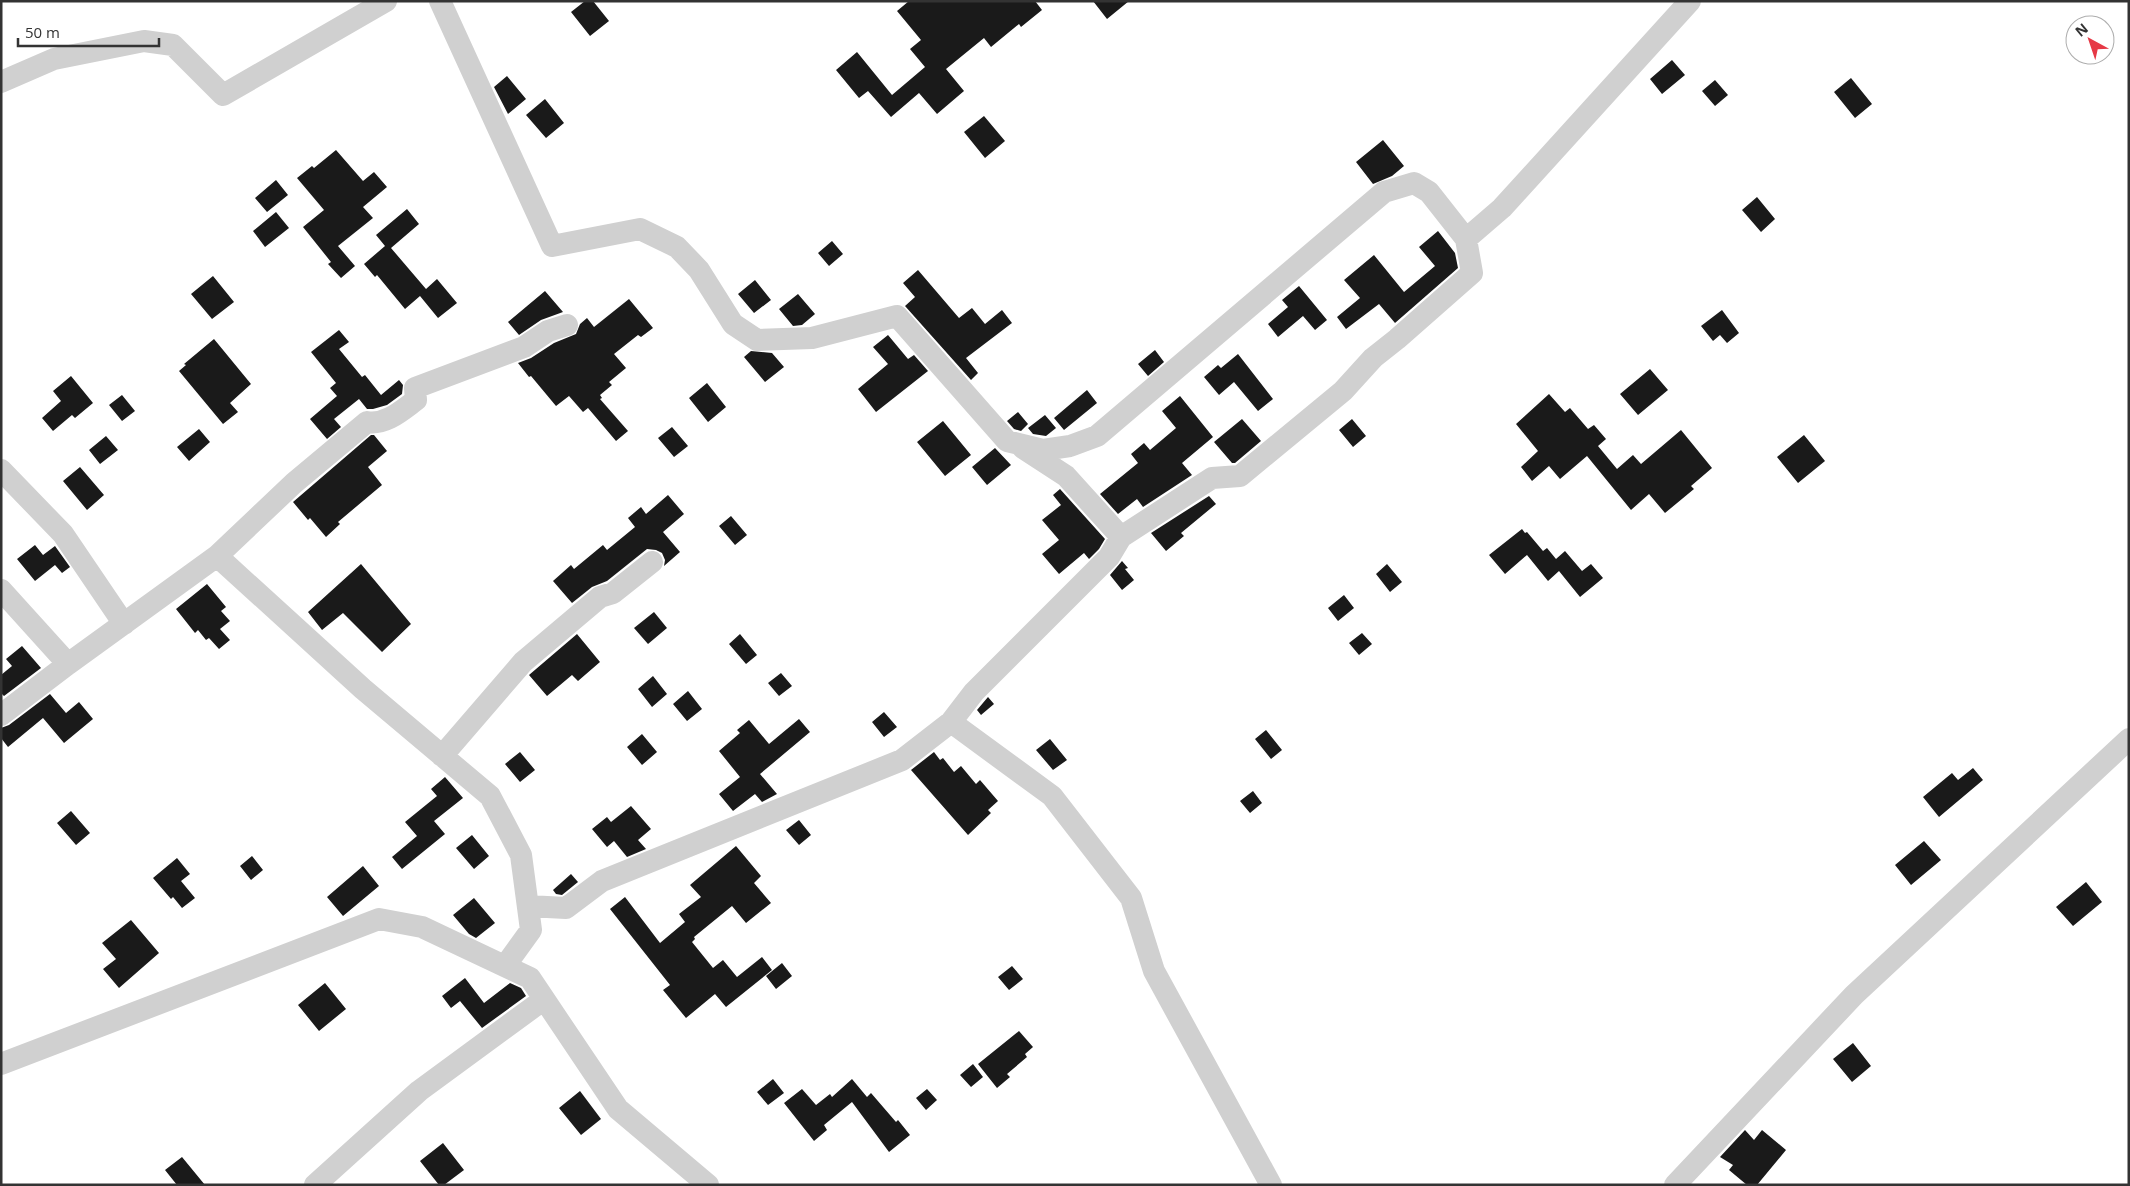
<svg xmlns="http://www.w3.org/2000/svg" width="2130" height="1186" viewBox="0 0 2130 1186" font-family="'Open Sans',sans-serif">
<rect width="100%" height="100%" fill="#fff"/>
<path fill="#1a1a1a" d="M585 1H593L609 21 590 36 571 12Z
M909 1H1035L1042 10 1021 27 1019 24 991 47 984 38 946 69 964 91 937 114 919 93 891 117 868 91 859 98 836 70 857 52 892 95 925 67 910 49 921 40 897 11Z
M1093 1H1129L1107 19Z
M1672 60 1685 75 1662 94 1650 79Z
M507 76 526 99 508 114 494 87Z
M1851 78 1872 104 1855 118 1834 92Z
M1715 80 1728 95 1715 106 1702 91Z
M545 99 564 123 546 138 526 115Z
M984 116 1005 141 985 158 964 132Z
M1383 140 1404 166 1392 176 1373 184 1356 162Z
M336 150 363 181 374 172 387 187 363 207 373 218 338 246 355 266 341 278 328 264 331 262 303 227 324 210 297 178 312 166 314 168Z
M276 180 288 195 267 212 255 198Z
M1757 197 1775 219 1761 232 1742 210Z
M407 209 419 224 391 248 426 289 437 279 457 303 438 318 420 296 405 309 377 275 375 277 364 264 385 246 376 235Z
M276 212 289 228 265 247 253 231Z
M1438 231 1455 253 1458 268 1395 323 1379 304 1346 329 1337 317 1360 298 1344 280 1374 255 1404 292 1435 266 1419 247Z
M832 241 843 254 829 266 818 253Z
M918 270 959 318 972 308 985 324 1002 310 1012 323 966 358 978 373 971 380 905 306 915 297 903 283Z
M213 276 234 302 212 319 191 294Z
M755 280 771 300 754 313 738 294Z
M1299 286 1327 320 1315 330 1303 316 1278 337 1268 324 1288 307 1282 300Z
M545 291 563 312 541 320 519 335 508 322Z
M798 294 815 314 802 325 793 326 779 309Z
M629 299 653 328 641 337 638 335 614 354 626 368 609 382 612 385 600 395 602 398 600 399 628 431 616 441 588 408 583 412 569 396 556 406 531 376 529 377 518 363 531 358 554 343 576 334 580 324 587 318 594 327Z
M1722 310 1739 333 1727 343 1720 335 1713 341 1701 326Z
M339 330 349 342 339 349 362 377 365 375 381 395 399 380 403 385 402 394 387 405 373 409H367L359 399 334 419 341 427 327 439 310 419 337 396 330 388 336 383 311 352Z
M888 335 908 359 914 355 928 371 876 412 858 389 888 364 873 347Z
M214 339 251 384 230 403 238 412 223 424 179 371 186 365 184 364Z
M1155 350 1164 362 1148 376 1138 364Z
M751 351 772 353 784 367 765 382 744 357Z
M1238 354 1273 399 1258 411 1234 382 1219 395 1204 377 1218 365 1221 368Z
M1650 369 1668 390 1638 415 1620 394Z
M71 376 93 403 75 418 72 415 53 431 42 418 61 401 53 391Z
M707 383 726 407 708 422 689 398Z
M1087 390 1097 403 1064 430 1054 418Z
M1549 394 1565 412 1570 408 1588 429 1594 425 1606 439 1598 446 1617 469 1633 455 1641 464 1681 430 1712 468 1691 486 1694 489 1665 513 1649 494 1631 510 1587 456 1560 479 1549 466 1532 481 1521 467 1538 451 1516 424Z
M122 395 135 411 122 421 109 405Z
M1180 396 1213 437 1182 463 1192 475 1143 507 1137 499 1118 514 1100 494 1138 463 1131 454 1144 443 1150 450 1176 428 1162 411Z
M1018 412 1028 424 1021 431 1014 429 1007 421Z
M1045 415 1056 428 1046 436 1033 434 1028 428Z
M1242 419 1261 441 1235 463H1232L1214 442Z
M1352 419 1366 436 1353 447 1339 430Z
M943 421 971 455 945 476 917 442Z
M672 427 688 446 674 457 658 438Z
M199 429 210 442 189 461 177 447Z
M371 435H374L387 451 368 467 382 485 338 522 340 524 326 537 310 518 308 520 293 502Z
M1804 435 1825 461 1798 483 1777 457Z
M106 436 118 450 100 464 89 450Z
M995 448 1011 465 987 485 972 467Z
M80 467 104 495 87 510 63 481Z
M1060 489 1105 539 1099 549 1089 559 1084 553 1059 574 1042 554 1059 540 1042 520 1061 505 1053 495Z
M668 495 684 514 663 532 680 552 664 566 665 560 662 553 656 550 647 549 607 581 592 587 572 603 553 581 571 565 574 569 603 545 607 550 635 527 628 518 641 507 646 514Z
M1209 496 1216 504 1181 533 1184 536 1166 551 1151 533Z
M731 516 747 535 735 545 719 526Z
M1522 529 1525 533 1527 532 1543 551 1547 548 1556 559 1565 551 1582 571 1591 564 1603 578 1580 597 1559 571 1548 581 1527 555 1505 574 1489 555Z
M35 545 43 555 55 546 70 567 62 573 55 565 35 581 17 559Z
M1122 561 1128 568 1125 569 1134 580 1122 590 1110 575Z
M361 564 411 624 382 652 343 613 322 630 308 612Z
M1387 564 1402 582 1390 592 1376 574Z
M207 584 226 607 221 611 230 621 220 629 230 640 219 649 209 638 206 640 198 630 195 633 176 609Z
M1344 595 1354 608 1338 621 1328 608Z
M654 612 667 628 648 644 634 628Z
M1362 633 1372 644 1359 655 1349 643Z
M577 634 600 662 578 681 572 675 547 696 529 675Z
M740 634 757 655 746 664 729 644Z
M22 646 41 668 4 696 1 693V675L12 666 6 659Z
M781 673 792 686 779 696 768 683Z
M653 676 667 694 652 707 638 689Z
M688 691 702 709 687 721 673 704Z
M50 694 66 713 79 702 93 719 64 743 43 718 8 747 1 738V728L9 725Z
M988 697 994 704 981 715 977 710Z
M884 712 897 727 884 737 872 722Z
M799 719 810 732 760 774 777 794 762 802 755 794 733 811 719 794 740 777 719 751 740 733 737 730 749 720 769 744Z
M1266 730 1282 750 1271 759 1255 739Z
M642 734 657 752 642 765 627 747Z
M1050 739 1067 760 1053 770 1036 750Z
M520 752 535 770 520 782 505 764Z
M934 752 940 760 943 758 954 772 961 766 976 784 980 780 998 801 988 810 991 813 968 835 911 770Z
M1973 768 1983 780 1939 817 1923 797 1952 773 1958 780Z
M445 777 463 798 434 821 445 834 402 869 392 857 417 836 405 822 437 796 431 789Z
M1253 791 1262 803 1250 813 1240 801Z
M631 806 651 829 638 840 646 849 627 857 614 841 607 847 592 829 607 817 611 822Z
M71 811 90 833 76 845 57 823Z
M799 820 811 835 799 845 786 830Z
M472 835 489 856 474 869 456 848Z
M1924 841 1941 860 1911 885 1895 865Z
M736 846 761 876 754 883 771 903 746 923 732 906 694 937 695 939 692 942 713 968 723 960 737 977 762 957 772 970 726 1007 715 994 686 1018 663 990 670 985 610 909 625 897 660 943 685 922 679 914 701 897 690 885Z
M252 856 263 870 251 880 240 866Z
M177 858 190 874 181 881 195 898 182 908 173 897 171 899 153 878Z
M363 866 379 886 343 916 327 897Z
M571 874 578 882 562 895 556 894 553 890Z
M2086 882 2102 902 2073 926 2056 907Z
M474 898 495 923 476 938 469 934 453 915Z
M131 920 159 953 119 988 103 969 116 959 102 943Z
M782 963 792 976 776 989 766 976Z
M1012 966 1023 979 1009 990 998 977Z
M465 978 484 1003 510 983 521 988 526 996 482 1028 460 1001 451 1008 442 996Z
M325 983 346 1009 319 1031 298 1005Z
M1019 1031 1033 1047 1025 1054 1027 1057 1007 1074 1010 1077 997 1088 978 1064Z
M1853 1043 1871 1066 1852 1082 1833 1059Z
M973 1064 983 1077 971 1087 960 1075Z
M773 1079 784 1093 768 1105 757 1092Z
M852 1079 867 1097 871 1093 896 1122 898 1120 910 1135 889 1152 852 1102 824 1125 827 1130 814 1141 784 1103 802 1089 816 1105 830 1094 832 1097Z
M927 1089 937 1100 926 1110 916 1098Z
M580 1091 601 1119 581 1135 559 1108Z
M1745 1130 1754 1140 1762 1130 1786 1150 1757 1185H1747L1729 1170 1733 1165 1720 1157Z
M443 1143 464 1170 444 1185H439L420 1161Z
M182 1157 205 1185H177L165 1170Z"/>
<g fill="none" stroke-linecap="round" stroke-linejoin="round">
<path stroke="#d0d0d0" stroke-width="22" d="M440 1 552 246 640 229 677 247 699 270 733 324 757 340 812 338 897 316 1007 441 1043 450 1070 446 1097 436 1384 192 1414 183 1429 192 1466 239 1502 208 1690 1
M1 82 54 59 144 41 173 45 223 95 386 1
M1023 448 1066 476 1121 537
M1 470 63 534 124 624
M217 556 294 483 367 422C386 425 401 411 416 400L415 388 524 347 548 331 567 325
M1 590 68 664 1 715
M68 664 217 556 363 689 490 796 521 855 531 930 505 966
M951 722 1052 796 1131 898 1154 971 1271 1185
M442 756 523 662 600 597 613 593 652 562
M528 906 566 908 602 881 902 760 951 722 974 692 1109 557 1121 537 1212 478 1240 476 1343 391 1373 358 1397 339 1472 273 1466 239
M1 1064 379 919 422 927 530 978 618 1109 708 1185
M315 1185 419 1091 543 1000
M1675 1185 1854 995 2129 739"/>
</g>
<rect width="2130" height="1186" fill="none" stroke="#333333" stroke-width="5"/>
<g transform="translate(2090 40) rotate(320)"><circle r="24" fill="#ffffff" stroke="#adadad"/>
<path d="M0-4L9 19L0 12L-9 19Z" fill="#e63946"/>
<text y="-8" font-size="14" font-weight="bold" text-anchor="middle" fill="#333333">N</text>
</g>
<path d="M18 38v8h141v-8" fill="none" stroke="#333333" stroke-width="2.5"/>
<text x="25" y="38" font-size="15" fill="#333333" stroke="#ffffff" stroke-width="4" paint-order="stroke">50 m</text>
</svg>
